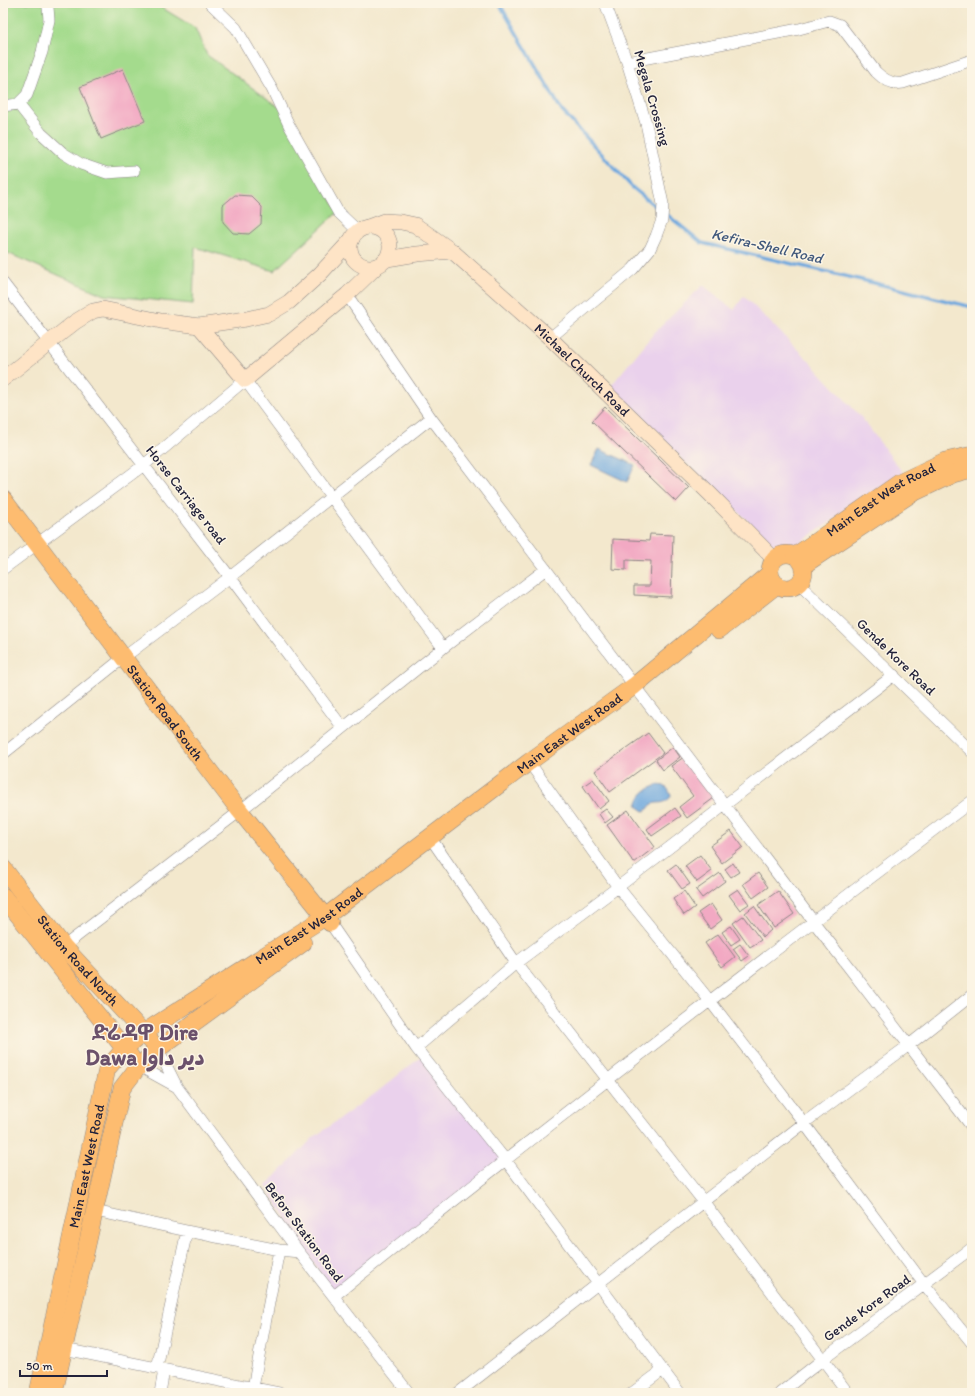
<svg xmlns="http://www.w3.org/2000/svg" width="975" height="1396" viewBox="0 0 975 1396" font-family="Itim,'Playpen Sans Arabic','Noto Sans Ethiopic',sans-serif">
<rect width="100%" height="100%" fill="#fcf5e5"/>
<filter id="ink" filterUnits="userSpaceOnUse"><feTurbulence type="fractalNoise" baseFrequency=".025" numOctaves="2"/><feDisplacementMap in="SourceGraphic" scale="8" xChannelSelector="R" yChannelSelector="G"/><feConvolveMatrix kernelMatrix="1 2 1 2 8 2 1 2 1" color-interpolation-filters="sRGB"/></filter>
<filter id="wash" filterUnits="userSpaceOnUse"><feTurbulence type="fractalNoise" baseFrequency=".012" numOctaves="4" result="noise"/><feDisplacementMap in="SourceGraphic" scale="16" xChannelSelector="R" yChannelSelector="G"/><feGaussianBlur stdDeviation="0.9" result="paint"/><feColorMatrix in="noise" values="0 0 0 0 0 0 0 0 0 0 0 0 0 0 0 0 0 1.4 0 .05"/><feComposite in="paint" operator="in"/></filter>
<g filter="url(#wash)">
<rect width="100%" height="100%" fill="#f3e8cd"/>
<path fill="#ead1ec" d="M703 285 734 310 744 296 814 366 861 417 903 473 801 542 793 546 787 543 771 545 746 519 695 472 610 387 654 333Z
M422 1056 507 1162 334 1296 266 1186 313 1138 377 1092Z"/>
<path fill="#a4db8d" stroke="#637e64" d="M3 3H154L195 28 207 55 283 110 338 212 274 271 195 247 193 304 104 295 3 251Z"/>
<path fill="#6ea8de" stroke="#48658c" d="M599 449 635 465 627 482 591 465Z
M657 785C665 785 668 787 671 796 662 809 655 797 648 809L644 811 637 806C640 794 645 790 657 785Z"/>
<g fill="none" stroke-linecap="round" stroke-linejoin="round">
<path stroke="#6ea8de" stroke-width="3.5" d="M499 3 562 111 633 188 660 210
M665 213 702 243 862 280 972 307"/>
</g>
<g id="blocks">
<path fill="#f2a9c3" d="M123 69 145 121 101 139 80 87Z
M235 195 251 196 262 207 261 224 249 234 233 233 223 222V205Z
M605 407 689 488 676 502 592 421Z
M650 534 673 535 671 597 634 595V586H650L651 561 626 560V570L612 569 613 539 649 541Z
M648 733 663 753 610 792 595 771Z
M673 747 680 757 663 770 656 760Z
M684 757 714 798 687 818 679 807 693 796 671 766Z
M593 779 609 801 599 809 583 786Z
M675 808 681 816 652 836 647 829Z
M606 809 613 817 605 823 599 814Z
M628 810 655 847 634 863 607 825Z
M731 831 743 847 722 863 710 846Z
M700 855 712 871 697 882 685 866Z
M733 863 739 872 731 877 725 869Z
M676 864 690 884 682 889 668 870Z
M720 873 725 881 702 898 696 890Z
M758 873 768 887 753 898 743 884Z
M738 889 749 904 740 910 729 895Z
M684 891 695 907 684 915 673 899Z
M778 891 794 914 774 928 758 905Z
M711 904 722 920 710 929 698 913Z
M754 906 771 930 763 937 745 913Z
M743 916 761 940 750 947 733 923Z
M731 926 740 939 731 945 722 932Z
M718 934 735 957 722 967 705 943Z
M740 944 749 956 742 961 733 949Z"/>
</g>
</g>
<g filter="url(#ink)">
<use href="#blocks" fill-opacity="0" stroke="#8a8584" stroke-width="1"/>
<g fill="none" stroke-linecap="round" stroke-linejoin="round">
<defs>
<path id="street" d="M210 3 236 28 272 89 289 125 338 212 358 231
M627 62 799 29 829 21 840 25 876 72C884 80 892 85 903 83L972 60
M18 104 41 133 63 153 81 164 107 173 134 171
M3 106 18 104 27 95 42 52 49 20 48 7 46 3
M3 283 230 577 343 728
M347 295 431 418
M550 338 633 269 650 249 656 236 662 220 663 204 646 123 627 62 605 3
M3 569 144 465 245 380 443 648 546 569
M799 584 972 752
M3 754 123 658 230 577 431 418 813 921 972 1127
M529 762 618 887 710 1001 804 1123 924 1284 972 1343
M434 843 516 963 703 1201 848 1393
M330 923 416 1048 507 1162 680 1393
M59 950 240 811 443 648
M416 1048 516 963 618 887 894 675
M158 1049 177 1087 299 1252 409 1393
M139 1066 177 1087
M95 1211 187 1231 279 1250 299 1252
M334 1296C544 1128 757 963 972 801
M64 1349 279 1393
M157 1368 187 1231
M160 1393 164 1370
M252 1393 279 1250
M458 1393 804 1123 909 1045 972 995
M632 1393 663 1370
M780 1393 822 1360 972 1248"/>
<g id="secondary">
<circle cx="370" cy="247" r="20"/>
<path id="s1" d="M368 227 384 221 401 222 415 225 452 251 550 338 710 494 775 560"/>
<path d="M387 259 417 254 452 251"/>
<path d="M199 326 245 380 347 295 377 266"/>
<path d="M3 379 75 322 93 311 103 309 161 321 199 326 246 319 269 314 289 302 320 274 352 239"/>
</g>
<g id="primary">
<path id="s2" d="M3 499 240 811 330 923"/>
<circle cx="787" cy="571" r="17"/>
<path id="s3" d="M795 556 899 483 945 461 972 455"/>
<path d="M804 565 911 494 953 474 972 469"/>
<path d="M719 630 777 585"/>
<path id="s4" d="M3 868 64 947 151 1041"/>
<path d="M3 896 131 1057"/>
<path id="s5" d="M38 1393 107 1069 124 1049 143 1033 325 917 529 762 634 686 770 573"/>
<path d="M54 1393 122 1088 139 1066 158 1049 303 943"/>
</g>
</defs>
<use href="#street" stroke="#8a8584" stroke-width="12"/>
<use href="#secondary" stroke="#8a8584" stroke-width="16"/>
<use href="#primary" stroke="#8a8584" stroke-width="18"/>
<use href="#street" stroke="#fff" stroke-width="11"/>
<use href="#secondary" stroke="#fee4c6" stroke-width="15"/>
<use href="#primary" stroke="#fdbc70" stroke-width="17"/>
</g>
</g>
<g text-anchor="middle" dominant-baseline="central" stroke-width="3" stroke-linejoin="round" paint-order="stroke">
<g font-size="14" fill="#22223b" stroke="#fcf5e5">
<text transform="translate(652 98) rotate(74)">Megala Crossing</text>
<text stroke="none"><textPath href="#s1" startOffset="270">Michael Church Road</textPath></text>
<text transform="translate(186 495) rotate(52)">Horse Carriage road</text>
<text stroke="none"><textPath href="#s3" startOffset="103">Main East West Road</textPath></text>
<text transform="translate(896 657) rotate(44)">Gende Kore Road</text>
<text stroke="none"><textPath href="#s2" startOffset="268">Station Road South</textPath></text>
<text stroke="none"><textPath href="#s5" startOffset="904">Main East West Road</textPath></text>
<text stroke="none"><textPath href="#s5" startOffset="580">Main East West Road</textPath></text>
<text stroke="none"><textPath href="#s4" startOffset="119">Station Road North</textPath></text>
<text stroke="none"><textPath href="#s5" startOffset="232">Main East West Road</textPath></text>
<text transform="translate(304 1232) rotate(53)">Before Station Road</text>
<text transform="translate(867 1308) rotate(-36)">Gende Kore Road</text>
</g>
<g font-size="15" font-style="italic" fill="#40587c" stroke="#fcf5e5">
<text transform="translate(767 246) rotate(13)">Kefira-Shell Road</text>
</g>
<g font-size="22" font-weight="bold" fill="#6b516b" stroke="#fcf5e5">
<text x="145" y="1032">ድሬዳዋ Dire<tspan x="145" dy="25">Dawa دير داوا</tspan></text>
</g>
</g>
<rect width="975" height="1396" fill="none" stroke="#fcf5e5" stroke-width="16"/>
<path d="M20 1370v6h87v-6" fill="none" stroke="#22223b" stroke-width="2"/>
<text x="26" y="1370" font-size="12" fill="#22223b" stroke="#fcf5e5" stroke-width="3" paint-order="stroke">50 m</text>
</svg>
